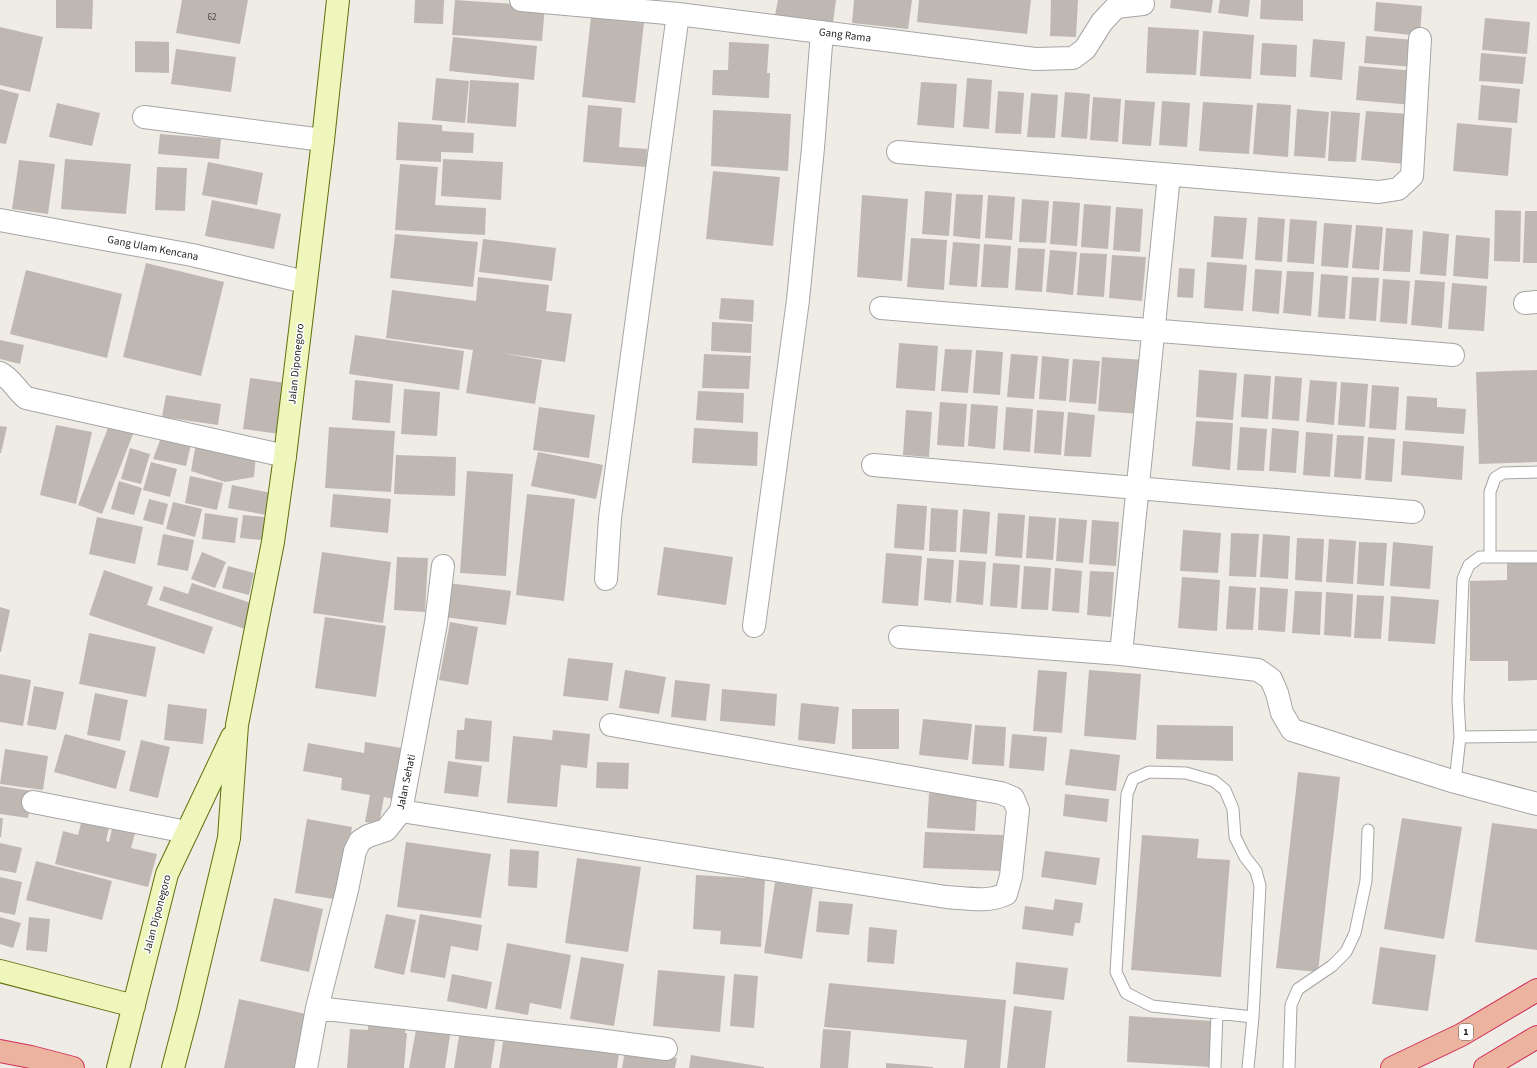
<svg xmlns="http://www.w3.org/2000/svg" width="1537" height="1068" viewBox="0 0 1537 1068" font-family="'Source Sans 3',sans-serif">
<rect width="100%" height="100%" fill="#efece5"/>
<path fill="#bfb8b2" d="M56 0H93L92 29 56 28Z
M182 0H248L240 44 176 33Z
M415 0H444L443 24 414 23Z
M455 0 545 6 542 41 452 35Z
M778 0H836L833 23 775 15Z
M854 0H912L908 29 852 23Z
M919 0H1031L1027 34 917 22Z
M1051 0H1078L1076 37 1050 36Z
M1171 0H1213L1211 13 1170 8Z
M1220 0H1250L1248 17 1218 13Z
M1261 0H1303V21L1260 19Z
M1376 2 1422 6 1420 36 1374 31Z
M591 17 644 23 635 103 582 97Z
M1485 18 1530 22 1527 54 1482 50Z
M0 27 43 37 30 92 0 85Z
M1148 27 1199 30 1196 75 1146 73Z
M1203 31 1254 35 1251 79 1200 76Z
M1366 36 1415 40 1413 67 1364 63Z
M453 37 537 46 534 80 449 71Z
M1313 39 1345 42 1342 80 1310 77Z
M135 41 169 42V73L135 72Z
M729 42 769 44 767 73H770L769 98 712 95 713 70H728Z
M1262 43 1297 45 1296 77 1260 75Z
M176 49 236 57 231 92 171 84Z
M1481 53 1526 57 1523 84 1479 81Z
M1359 66 1415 71 1412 105 1356 100Z
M436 78 469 81 465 123 432 120Z
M967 78 992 80 989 129 963 127Z
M470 80 519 83 516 127 467 123Z
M921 82 957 84 954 128 917 125Z
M1481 85 1520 89 1517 123 1478 120Z
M0 89 19 94 6 144 0 143Z
M998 91 1024 93 1021 134 995 133Z
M1065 92 1090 94 1087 139 1061 137Z
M1031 93 1058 95 1055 138 1027 137Z
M1093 97 1121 99 1118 142 1090 140Z
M1125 100 1155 102 1151 146 1122 144Z
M1162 101 1190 103 1187 147 1159 145Z
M1203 102 1253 105 1249 154 1199 151Z
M57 103 100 113 92 146 49 137Z
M1257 103 1291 105 1288 157 1253 154Z
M588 105 622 108 619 147 647 149 646 167 583 162Z
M1297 109 1329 112 1325 158 1294 156Z
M713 110 791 114 788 171 711 166Z
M1331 111 1360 113 1356 162 1328 161Z
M1366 111 1409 114 1405 164 1361 160Z
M398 122 442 125V131L474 133 473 153 441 152V162L396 160Z
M1457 123 1512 128 1508 176 1453 171Z
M160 134 221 139 219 159 158 154Z
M65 159 131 164 126 214 61 209Z
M443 159 503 162 501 200 441 196Z
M19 160 55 164 48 214 12 209Z
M208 162 263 173 257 205 202 195Z
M400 164 438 167 435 205 486 208 485 235 395 230Z
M157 167 187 168 185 211 155 210Z
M713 171 780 177 773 246 706 239Z
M925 191 952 193 949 236 922 234Z
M956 194 983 195 980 239 953 236Z
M862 195 908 199 902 281 857 277Z
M988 195 1015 197 1012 240 985 238Z
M1022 199 1049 201 1046 243 1019 242Z
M212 200 281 214 274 249 205 236Z
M1053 201 1080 203 1077 246 1050 244Z
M1084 204 1111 206 1108 249 1081 247Z
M1116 207 1143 209 1140 252 1113 250Z
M1495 210 1521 211 1520 262 1494 261Z
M1525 211H1537V263H1523Z
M1214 216 1247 218 1243 259 1211 257Z
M1258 217 1285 219 1282 262 1255 260Z
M1290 219 1317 221 1314 264 1287 262Z
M1324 223 1352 225 1348 268 1321 266Z
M1356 225 1383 227 1379 270 1352 268Z
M1386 228 1413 230 1410 272 1383 271Z
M1423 231 1449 234 1446 276 1420 274Z
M395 234 478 242 473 287 390 278Z
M1456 235 1490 238 1488 279 1453 276Z
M911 238 947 240 944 290 907 287Z
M483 239 556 248 552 281 479 272Z
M953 242 980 244 977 287 949 285Z
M984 244 1011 246 1008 288 981 287Z
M1018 248 1045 249 1042 292 1015 290Z
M1050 250 1077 252 1073 295 1046 292Z
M1080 253 1107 254 1104 297 1077 295Z
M1112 255 1146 257 1142 301 1109 298Z
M1207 262 1247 265 1243 311 1204 308Z
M146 263 224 282 201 376 123 357Z
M1179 268 1195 269 1193 298 1177 297Z
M1255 269 1282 271 1279 314 1252 311Z
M26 270 122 294 107 358 10 334Z
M1287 271 1314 272 1311 316 1283 313Z
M1321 274 1348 276 1345 319 1318 317Z
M478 277 549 285 546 311 572 314 565 362 501 353 542 360 535 404 466 393 473 350 386 338 392 290 476 301Z
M1352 277 1379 278 1376 321 1349 319Z
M1383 279 1410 281 1407 324 1380 322Z
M1415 280 1445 282 1442 328 1411 325Z
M1452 283 1487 286 1484 331 1448 329Z
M721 298 754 300 753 322 719 319Z
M712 322 752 324 751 353 711 351Z
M355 335 464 351 459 390 349 374Z
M0 340 24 345 20 364 0 359Z
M899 343 938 346 935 391 896 388Z
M945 349 972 350 968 393 941 391Z
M976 350 1003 352 1000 395 973 393Z
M704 354 751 356 749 389 702 388Z
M1011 354 1038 356 1034 399 1007 397Z
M1042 356 1069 359 1066 401 1039 399Z
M1102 357 1144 360 1140 414 1098 411Z
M1073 359 1100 361 1096 404 1069 402Z
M1199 370 1237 373 1233 420 1196 417Z
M1537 370V462L1479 464 1476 372Z
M1244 374 1271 376 1268 419 1241 417Z
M1275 376 1302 378 1299 421 1272 419Z
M250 378 286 383 280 434 243 429Z
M355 380 393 384 390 423 352 420Z
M1310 380 1337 382 1334 425 1306 422Z
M1341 382 1368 384 1365 427 1338 425Z
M1372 385 1399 387 1396 430 1369 428Z
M404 389 440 392 437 436 401 434Z
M698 391 744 393 743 423 696 420Z
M166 395 221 404 218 425 162 417Z
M1407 396 1437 398V407L1466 409 1464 434 1405 430Z
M940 402 967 404 964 447 937 445Z
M971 404 998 406 995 449 968 446Z
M539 407 595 415 589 458 533 450Z
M1006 407 1033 409 1030 452 1003 450Z
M906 410 932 412 929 457 903 455Z
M1037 410 1064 412 1061 455 1034 453Z
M1068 412 1095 415 1091 457 1064 456Z
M111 420 135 429 102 514 78 505Z
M1196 421 1233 423 1230 470 1192 466Z
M56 425 92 432 76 504 40 495Z
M0 426 7 427 1 453H0Z
M329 427 395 431 391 492 325 488Z
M1240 427 1267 429 1264 471 1237 470Z
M694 428 758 432 757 466 692 463Z
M1272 428 1299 431 1296 473 1269 471Z
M163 432 192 440 186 466 153 459Z
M1306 432 1333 434 1330 477 1303 475Z
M1337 435 1364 436 1361 479 1334 477Z
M1368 437 1395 439 1392 482 1365 480Z
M1403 441 1464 446 1462 480 1401 475Z
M196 443 256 455 254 477 225 482 191 471Z
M130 448 150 454 141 484 121 479Z
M538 452 603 465 596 499 531 486Z
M396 455 456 457 455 496 394 494Z
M151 462 177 469 170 497 143 490Z
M467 471 513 474 506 576 460 573Z
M190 476 223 483 217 510 185 503Z
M119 481 142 488 134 515 111 509Z
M232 485 271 493 267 515 228 508Z
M333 494 391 499 388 533 330 527Z
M527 494 575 499 564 601 516 595Z
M149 499 168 504 163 525 143 520Z
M173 502 202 509 195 537 166 529Z
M897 504 927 506 924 550 894 548Z
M931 508 958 510 956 552 929 551Z
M963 509 990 512 987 554 960 552Z
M205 513 238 518 235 543 202 539Z
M998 513 1025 515 1022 558 995 556Z
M243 515 273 518 271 541 240 538Z
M1029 516 1056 518 1053 560 1026 558Z
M97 517 143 527 135 564 89 554Z
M1059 518 1087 520 1083 563 1056 561Z
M1092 520 1119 522 1116 566 1089 564Z
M1183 530 1221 533 1218 573 1180 571Z
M1231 533 1259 534 1256 577 1229 576Z
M163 534 194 540 188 571 157 565Z
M1263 534 1290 536 1288 579 1260 577Z
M1297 538 1324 539 1322 582 1295 580Z
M1329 539 1356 541 1353 584 1326 582Z
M1359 542 1387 543 1384 586 1357 584Z
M1393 542 1433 546 1430 589 1390 586Z
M664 547 733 557 726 605 657 595Z
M202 552 226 562 215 588 191 579Z
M322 552 391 562 383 623 313 613Z
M886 553 922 556 918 606 882 603Z
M397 557 428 558 425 612 394 610Z
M927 558 954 560 951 603 924 600Z
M959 560 986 562 983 605 956 602Z
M1507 562H1537V680L1508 681V661H1470V581L1507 580Z
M993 563 1020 565 1017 608 990 606Z
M228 566 254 573 249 595 222 588Z
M1024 566 1051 568 1048 610 1021 609Z
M1055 568 1082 571 1079 613 1052 611Z
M104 570 153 587 147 605 213 627 204 654 89 615Z
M1090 571 1114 572 1111 617 1087 615Z
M1182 577 1220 580 1217 631 1178 628Z
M192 583 257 605 248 630 159 600 164 586 188 594Z
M448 583 511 591 506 625 444 617Z
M1229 586 1256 588 1253 630 1226 629Z
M1260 587 1288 589 1285 632 1258 630Z
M1295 591 1322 592 1320 635 1292 633Z
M1326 592 1353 594 1351 637 1324 635Z
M1357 595 1384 596 1381 639 1354 638Z
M1391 596 1439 600 1435 644 1388 641Z
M0 607 10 610 1 652H0Z
M325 617 386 626 376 697 315 688Z
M450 622 478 627 468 685 439 680Z
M89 633 156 647 146 697 79 684Z
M568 658 613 663 608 701 563 696Z
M625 670 666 677 659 714 619 708Z
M1038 670 1067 672 1062 733 1033 731Z
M1089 670 1141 674 1136 740 1084 736Z
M0 674 31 680 23 726 0 722Z
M675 680 710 684 706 721 671 717Z
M34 686 64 692 56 730 27 725Z
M722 689 777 694 775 726 720 721Z
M95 693 128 700 120 741 87 735Z
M801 703 839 707 835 744 798 740Z
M168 704 207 709 203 744 164 740Z
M852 709H899V749H852Z
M465 718 492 721 489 762 455 759 457 730H464Z
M923 719 972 724 968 760 919 755Z
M975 725 1006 727 1004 766 972 764Z
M1157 725 1233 726V761L1156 759Z
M553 730 590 734 587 768 561 765 557 807 507 803 513 736 552 740Z
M65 734 126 751 116 789 54 772Z
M1012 734 1047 737 1044 771 1009 768Z
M141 740 170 747 158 798 129 791Z
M365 742 402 748 393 799 384 797 379 824 365 822 370 795 341 790 342 778 303 771 308 743 364 753Z
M5 749 48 756 43 790 0 784Z
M1070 749 1120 755 1116 791 1065 785Z
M448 761 482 766 478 797 444 793Z
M597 762 629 763 628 789 596 788Z
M1298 772 1340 777 1318 972 1276 968Z
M0 786 32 791 28 818 0 814Z
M929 793 977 796 975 831 927 828Z
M1065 794 1109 799 1107 822 1063 816Z
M84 812 111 819 106 841 109 842 114 820 137 826 131 848 157 854 148 887 55 864 63 831 78 835Z
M0 818H3L1 837H0Z
M1402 818 1462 827 1444 939 1384 929Z
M307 819 352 827 340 900 295 893Z
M1492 823 1537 829V950L1475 942Z
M925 832 1003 835 1001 871 923 868Z
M1142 835 1199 839 1197 858 1230 860 1221 977 1131 970Z
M406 842 491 854 481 918 397 907Z
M0 843 22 848 16 873 0 870Z
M510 849 539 851 537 888 508 886Z
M1045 851 1100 858 1096 885 1041 877Z
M577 858 641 867 628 952 565 943Z
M36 861 112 881 102 920 26 900Z
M696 875 765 879 761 947 720 944 721 931 693 929Z
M0 877 22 882 15 915 0 912Z
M775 882 813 888 802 959 764 953Z
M274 898 323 909 309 972 260 961Z
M1055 899 1083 903 1080 923H1075L1073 936 1022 929 1025 906 1053 910Z
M819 901 853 904 849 935 816 932Z
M386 914 416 920 404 975 374 968Z
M420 914 482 925 478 951 451 946 445 978 410 972Z
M0 917 21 923 13 948 0 944Z
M29 917 50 919 47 952 26 950Z
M869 927 897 930 894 964 867 962Z
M507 943 571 955 561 1009 530 1003 528 1015 495 1009Z
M1380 947 1436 955 1428 1011 1372 1004Z
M581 957 624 964 614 1026 570 1019Z
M1016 962 1068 968 1064 1000 1013 994Z
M658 970 725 976 720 1032 653 1026Z
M452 974 492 982 487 1009 447 1001Z
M734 974 758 976 754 1028 730 1026Z
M829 983 1006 1000 1000 1068H964L967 1040 824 1027Z
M239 999 306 1014 294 1068H224Z
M1014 1006 1052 1011 1045 1068H1007Z
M368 1016 406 1019 405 1033H407L404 1068H347L350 1029 368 1030Z
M1129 1016 1214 1021 1211 1067 1127 1062Z
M417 1024 451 1029 445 1068H409Z
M460 1029 496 1035 491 1068H454Z
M505 1029 620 1046 617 1068H499Z
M823 1029 851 1031 848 1068H820Z
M625 1051 677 1058 675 1068H622Z
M691 1055 764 1067V1068H689Z
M886 1063 933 1067V1068H886Z"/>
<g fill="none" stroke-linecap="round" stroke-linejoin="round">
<defs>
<path id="service" d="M1490 557V492L1495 478 1503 473 1537 472
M1460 737 1537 736
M1455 782 1460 737 1458 699 1463 579 1469 565 1480 557H1537
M1215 1068 1217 1013
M1248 1068 1253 1017 1260 886 1256 871 1245 857 1235 837 1233 809 1225 790 1214 781 1186 773 1149 772 1133 779 1127 794 1116 972 1126 993 1152 1006 1253 1017
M1289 1068 1291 1005 1298 989 1332 966 1346 952 1355 933 1366 881 1368 830"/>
<path id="minor" d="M521 0 678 14 1035 59 1073 58 1085 49 1102 22 1116 7 1143 4
M144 117 323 140
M898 152 1379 192 1398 189 1412 176 1420 39
M0 220 192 255 305 282
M1525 303 1537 302
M881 308 1453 355
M0 373C12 379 16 390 26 398L285 456
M873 465 1413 512
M606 579 610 518 678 14
M754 626 798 300 813 148 822 32
M900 637 1121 654 1258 670 1271 679 1277 693 1282 713 1292 730 1455 782 1537 804
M1121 654 1169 175
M33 802 187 832
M401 811 946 897C966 898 987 903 1006 894L1011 876 1018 810 1013 798 1001 793 611 725
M317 1008 598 1040 666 1049
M306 1068 317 1008 347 890 355 851 360 841 368 836 386 830 401 811 436 623 443 566"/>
<path id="secondary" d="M0 971 134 1006
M118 1068 167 874 232 737
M173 1068 188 1011 229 838 237 725 273 542 285 456 323 140 338 0"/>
<path id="trunk" d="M0 1051 31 1057 73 1068
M1392 1068 1461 1035 1537 990
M1485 1068 1537 1037"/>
</defs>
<use href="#service" stroke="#a5a5a5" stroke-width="13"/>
<use href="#minor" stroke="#a5a5a5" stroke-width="24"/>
<use href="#secondary" stroke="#5e700b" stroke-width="24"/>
<use href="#trunk" stroke="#d12e5b" stroke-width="24"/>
<use href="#service" stroke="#fff" stroke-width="11"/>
<use href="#minor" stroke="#fff" stroke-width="22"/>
<use href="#secondary" stroke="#eff6bc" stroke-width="22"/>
<use href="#trunk" stroke="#ecb49e" stroke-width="22"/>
</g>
<g text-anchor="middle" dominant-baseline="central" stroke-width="3" stroke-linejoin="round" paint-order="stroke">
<g font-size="9" fill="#464443">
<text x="212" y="17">62</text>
</g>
<rect fill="#fff" stroke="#626262" stroke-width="1" x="1459" y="1024" width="14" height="16" rx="3"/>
<g font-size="10" font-weight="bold" fill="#1e1e1e">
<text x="1466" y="1032">1</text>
</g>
<g font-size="11" fill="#1e1e1e" stroke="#fff">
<text transform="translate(845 35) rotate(7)">Gang Rama</text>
<text transform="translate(153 248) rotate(11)">Gang Ulam Kencana</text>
<text transform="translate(296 364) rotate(-84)">Jalan Diponegoro</text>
<text transform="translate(406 782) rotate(-78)">Jalan Sehati</text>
<text transform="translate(157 914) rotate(-75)">Jalan Diponegoro</text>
</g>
</g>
</svg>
